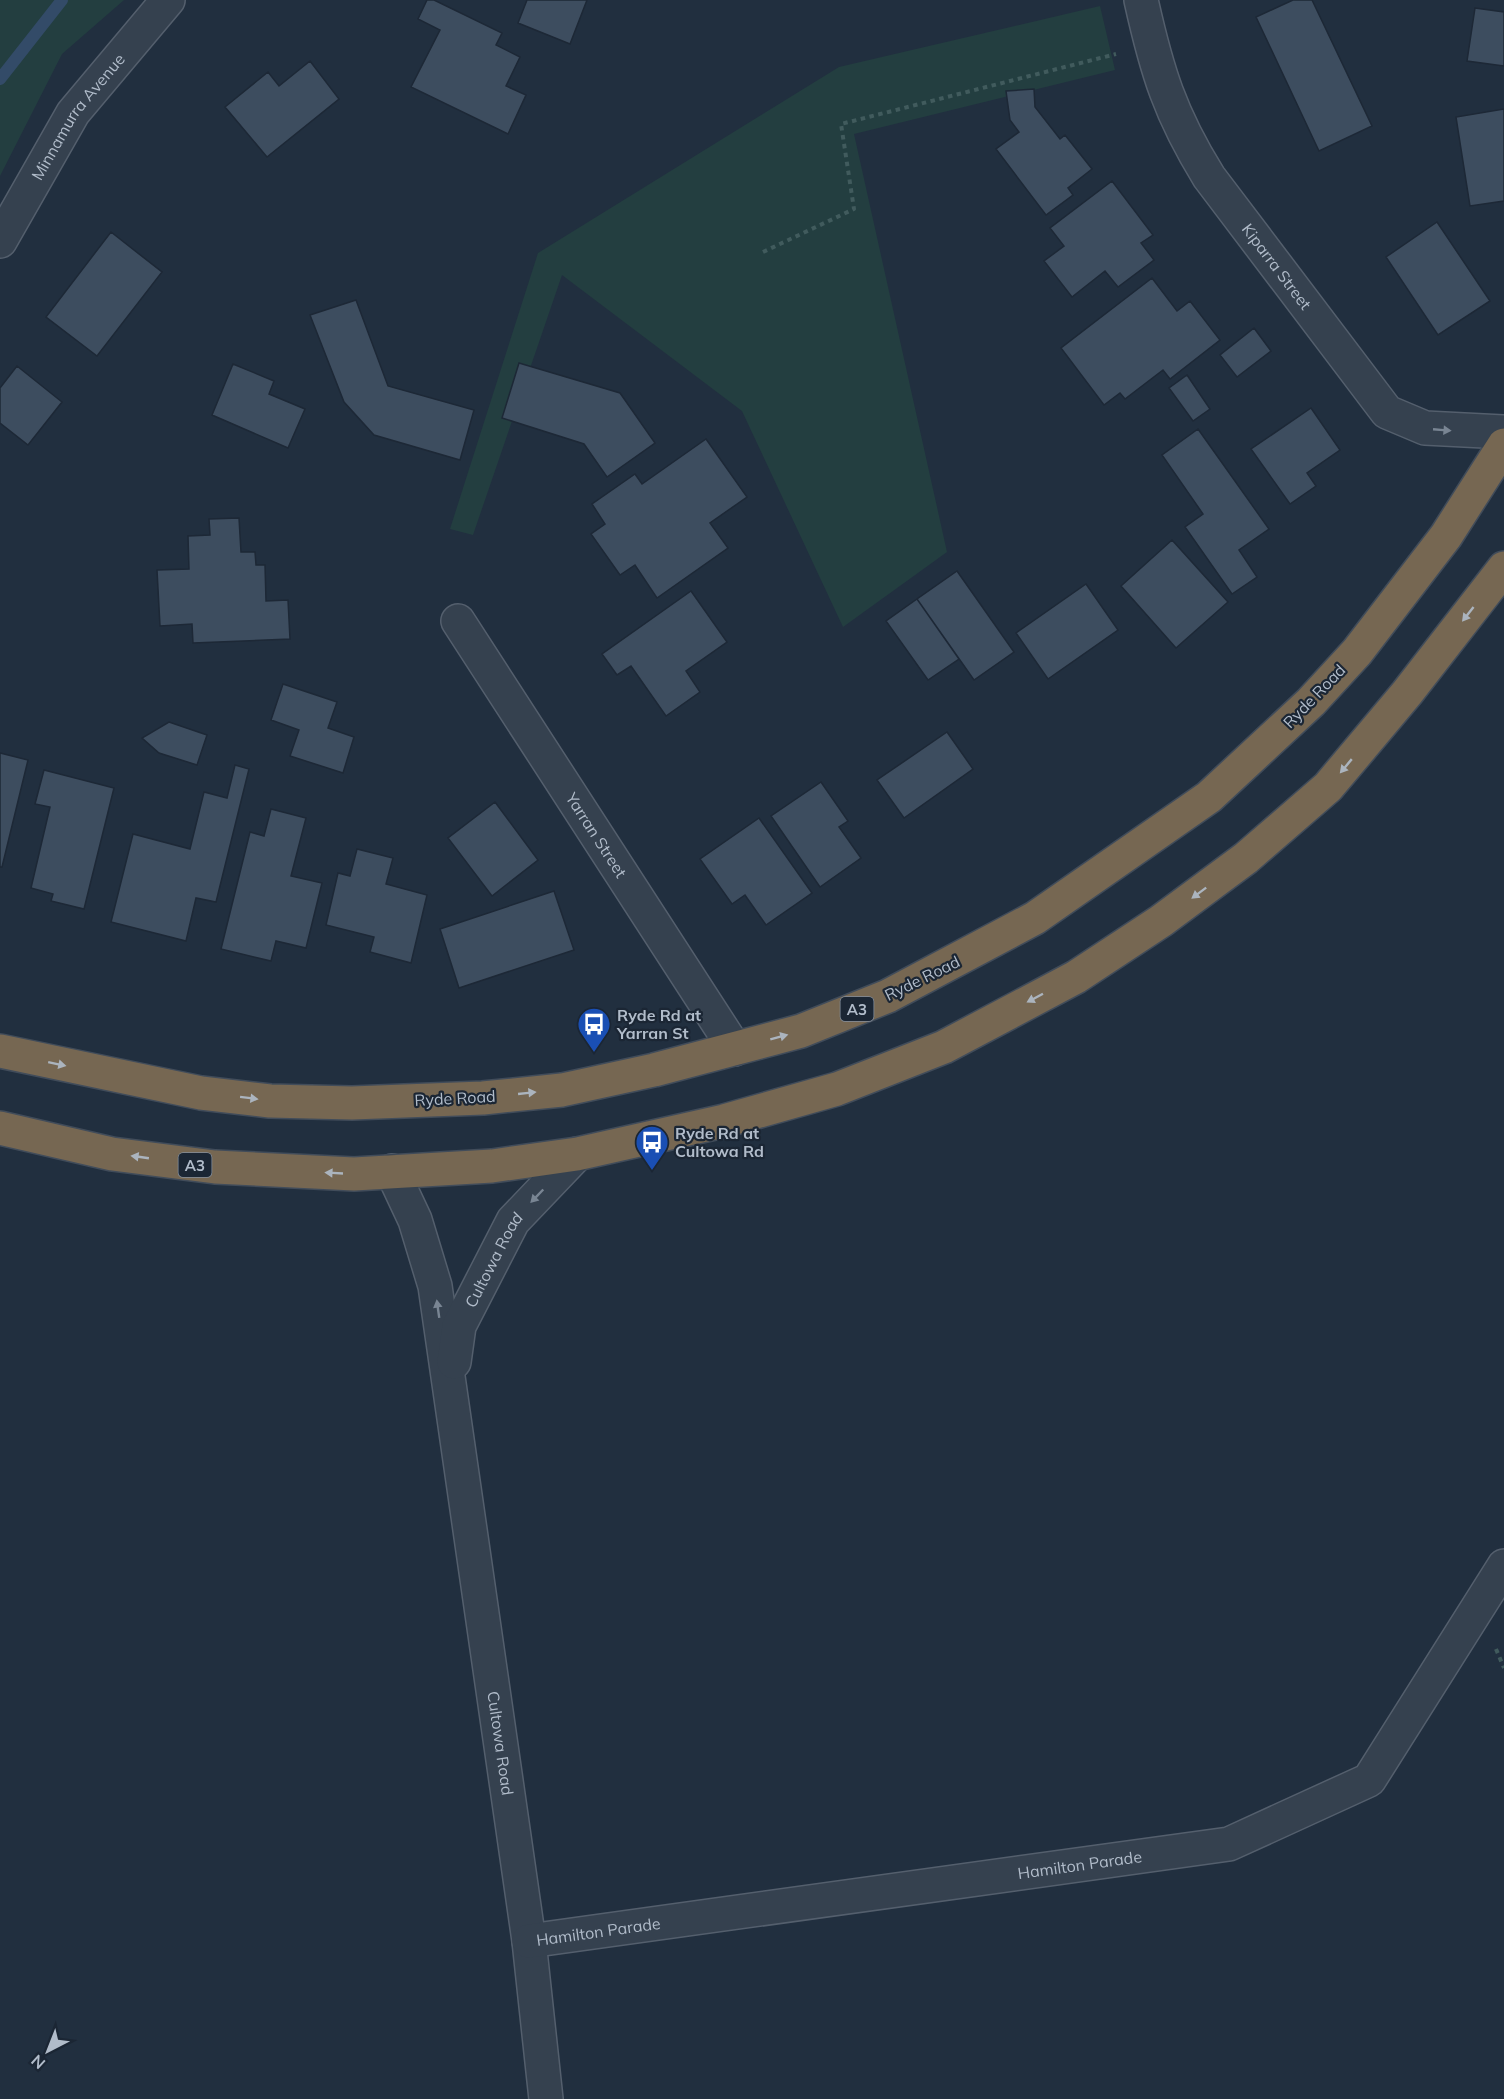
<svg xmlns="http://www.w3.org/2000/svg" width="1504" height="2099" viewBox="0 0 1504 2099" font-family="Mulish,sans-serif">
<rect width="100%" height="100%" fill="#212f3f"/>
<path fill="#233e40" d="M0 0H124L62 54 0 176Z
M1100 6 1115 70 854 134 947 552 843 627 742 411 562 275 473 535 450 529 538 253 839 67Z"/>
<g fill="none" stroke-linecap="round" stroke-linejoin="round">
<path stroke="#334b68" stroke-width="12" d="M0 79 62 0"/>
</g>
<path fill="#3d4d5f" stroke="#1d2836" stroke-width="1.5" d="M427 0H434L502 33 496 45 520 57 506 86 526 95 508 134 411 87 440 30 418 19Z
M527 0H587L570 44 518 23Z
M1293 0H1312L1372 126 1319 151 1256 17Z
M1475 8 1504 12V66L1467 61Z
M310 61 339 99 267 157 225 107 268 72 279 86Z
M1034 89 1035 107 1060 139 1065 135 1092 169 1068 188 1073 195 1046 215 996 149 1019 132 1010 120 1006 91Z
M1504 109V201L1470 206 1456 117Z
M1112 181 1153 235 1141 243 1154 260 1118 287 1105 271 1072 297 1044 261 1064 246 1050 228Z
M1437 222 1490 301 1438 335 1386 257Z
M111 232 162 272 97 356 46 317Z
M1152 278 1177 311 1190 301 1220 340 1170 379 1163 370 1125 399 1120 393 1104 405 1061 348Z
M356 300 388 386 474 410 460 460 374 435 344 402 310 315Z
M1254 328 1271 351 1237 377 1220 355Z
M519 363 620 393 655 443 607 477 584 444 502 418Z
M233 364 274 381 269 394 305 409 288 448 212 415Z
M17 366 62 402 28 445 0 423V388Z
M1187 375 1210 409 1193 421 1169 388Z
M1311 408 1340 450 1307 473 1316 486 1290 504 1251 449Z
M1198 429 1269 529 1239 550 1257 577 1232 594 1185 527 1203 514 1162 455Z
M706 439 747 497 710 523 728 548 657 598 635 565 620 575 591 534 605 524 592 504 635 474 642 484Z
M239 518 241 552H255L256 565H265L266 601 288 600 290 639 193 643 192 624 160 626 157 570 189 569 188 536 210 535 209 519Z
M1172 540 1228 602 1176 648 1121 586Z
M957 571 1014 652 974 680 917 599Z
M1086 584 1118 630 1048 679 1016 633Z
M691 591 727 642 686 671 700 692 666 716 631 666 617 675 602 654Z
M917 599 959 659 928 680 886 621Z
M283 684 337 702 328 728 354 737 343 773 290 756 299 730 271 720Z
M169 722 207 735 197 765 159 753 142 738Z
M947 732 973 769 904 818 877 780Z
M0 753 28 760 2 867H0Z
M235 765 249 769 216 902 196 898 186 941 111 922 133 834 190 849 204 792 227 798Z
M44 770 114 788 84 909 51 901 53 894 31 888 50 807 35 804Z
M821 782 848 821 839 827 861 858 820 887 771 816Z
M495 802 538 860 492 896 448 838Z
M271 809 306 818 291 876 322 883 306 948 276 941 271 961 221 949 250 832 264 836Z
M759 818 812 893 766 925 745 895 732 904 700 859Z
M357 849 393 858 386 884 427 895 411 963 370 952 374 937 326 925 338 873 350 876Z
M554 891 574 950 459 988 440 929Z"/>
<g fill="none" stroke-linecap="round" stroke-linejoin="round">
<defs>
<g id="street">
<path id="s1" d="M1141 0C1157 72 1170 114 1209 177L1387 412 1425 428 1504 432"/>
<path id="s2" d="M0 241 73 113 168 0"/>
<path id="s3" d="M458 621 735 1049"/>
<path id="s4" d="M392 1171 415 1220 435 1286 529 1941 546 2099"/>
<path id="s5" d="M454 1362 459 1326 513 1221 577 1154"/>
<path id="s6" d="M529 1941 1229 1844 1369 1780 1504 1566"/>
</g>
<path id="highway" d="M0 1051 201 1093 270 1101 352 1103 483 1098 562 1090 654 1070 801 1031 888 996 1035 918 1209 797 1311 702 1357 652 1446 536 1504 445
M0 1128 112 1154 215 1167 354 1174 492 1166 577 1154 724 1121 837 1089 944 1047 1076 977 1161 921 1246 858 1328 787 1407 693 1504 568"/>
</defs>
<use href="#street" stroke="#545f6d" stroke-width="36"/>
<use href="#highway" stroke="#414c5a" stroke-width="36"/>
<path stroke="#415b5d" stroke-width="4" stroke-dasharray="4.5 4.5" stroke-linecap="butt" d="M763 252 854 209 841 124 1116 54
M1496 1649 1504 1668"/>
<use href="#street" stroke="#35414f" stroke-width="33"/>
<use href="#highway" stroke="#766752" stroke-width="33"/>
</g>
<defs><path id="oneway-solid" d="M-6-.8H1V-3.2L6.5 0L1 3.2V.8H-6Z" transform="scale(1.5)"/></defs>
<g fill="#798593">
<use href="#oneway-solid" transform="translate(1442 430) rotate(5)"/>
<use href="#oneway-solid" transform="translate(537 1196) rotate(134)"/>
<use href="#oneway-solid" transform="translate(438 1309) rotate(-98)"/>
</g>
<g fill="#abb4be">
<use href="#oneway-solid" transform="translate(1468 614) rotate(128)"/>
<use href="#oneway-solid" transform="translate(1346 766) rotate(130)"/>
<use href="#oneway-solid" transform="translate(1199 893) rotate(143)"/>
<use href="#oneway-solid" transform="translate(1035 998) rotate(152)"/>
<use href="#oneway-solid" transform="translate(779 1037) rotate(-15)"/>
<use href="#oneway-solid" transform="translate(57 1064) rotate(12)"/>
<use href="#oneway-solid" transform="translate(527 1093) rotate(-6)"/>
<use href="#oneway-solid" transform="translate(249 1098) rotate(7)"/>
<use href="#oneway-solid" transform="translate(140 1157) rotate(-172)"/>
<use href="#oneway-solid" transform="translate(334 1173) rotate(-177)"/>
</g>
<defs>
<symbol id="bus-pin" viewBox="-11 -11 22 30"><path d="M0 17L-7.5 6A9.5 9.5 0 1 1 7.5 6Z" fill="#1a4fb4" stroke="#1b2634"/><path d="M-5-6H5V4H4V6H2V4H-2V6H-4V4H-5ZM-3.5-4V0h7V-4ZM-3.5 1.2v1.5H-2V1.2ZM2 1.2v1.5H3.5V1.2Z" fill="#fff"/></symbol>
</defs>
<g fill-rule="evenodd">
<use href="#bus-pin" x="575" y="1005" width="38" height="52"/>
<use href="#bus-pin" x="633" y="1123" width="38" height="52"/>
</g>
<g text-anchor="middle" dominant-baseline="central" stroke-width="4.5" stroke-linejoin="round" paint-order="stroke">
<g fill="#1b2634" stroke="#848f9d" stroke-width="1.5">
<rect x="840.5" y="997" width="33" height="24" rx="4.5"/>
<rect x="178.5" y="1153" width="33" height="24" rx="4.5"/>
</g>
<g font-size="15" font-weight="bold" fill="#b1bcca">
<text x="857" y="1009">A3</text>
<text x="195" y="1165">A3</text>
</g>
<g font-size="16" fill="#b1bcca" stroke="#1b2634">
<text stroke="none"><textPath href="#s2" startOffset="147">Minnamurra Avenue</textPath></text>
<text stroke="none"><textPath href="#s1" startOffset="303">Kiparra Street</textPath></text>
<text transform="translate(1314 696) rotate(-46)">Ryde Road</text>
<text stroke="none"><textPath href="#s3" startOffset="255">Yarran Street</textPath></text>
<text transform="translate(922 978) rotate(-26)">Ryde Road</text>
<text transform="translate(455 1098) rotate(-3)">Ryde Road</text>
<text stroke="none"><textPath href="#s5" startOffset="111">Cultowa Road</textPath></text>
<text stroke="none"><textPath href="#s4" startOffset="585">Cultowa Road</textPath></text>
<text stroke="none"><textPath href="#s6" startOffset="556">Hamilton Parade</textPath></text>
<text stroke="none"><textPath href="#s6" startOffset="70">Hamilton Parade</textPath></text>
</g>
<g font-size="16" font-weight="bold" fill="#b1bcca" stroke="#1b2634" text-anchor="start">
<text x="617" y="1015">Ryde Rd at<tspan x="617" dy="18">Yarran St</tspan></text>
<text x="675" y="1133">Ryde Rd at<tspan x="675" dy="18">Cultowa Rd</tspan></text>
</g>
</g>
<g transform="translate(48 2051) rotate(222)" stroke="#1b2634" stroke-width="4.5" paint-order="stroke">
<path d="M0-4.5L10 22L0 15L-10 22Z" fill="#b1bcca"/>
<text y="-9" font-size="16" font-weight="bold" text-anchor="middle" fill="#b1bcca">N</text>
</g>
</svg>
